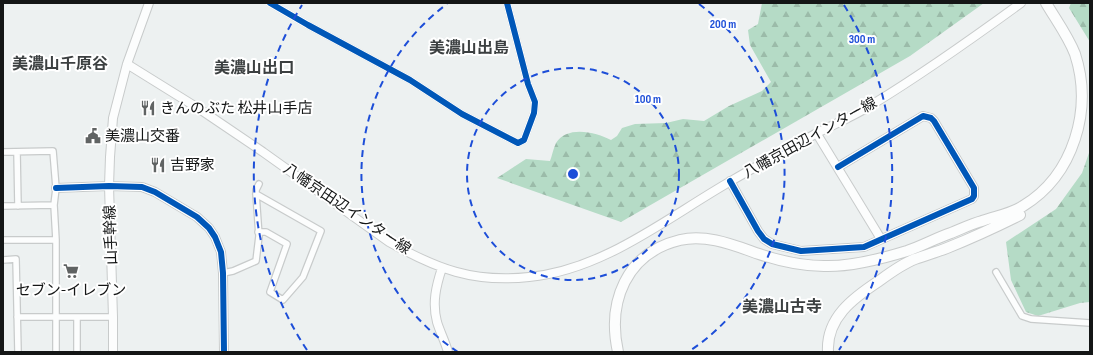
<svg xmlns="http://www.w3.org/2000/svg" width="1093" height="355" viewBox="0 0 1093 355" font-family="'Sofia Sans Condensed','Noto Sans JP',sans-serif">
<defs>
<pattern id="forest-firs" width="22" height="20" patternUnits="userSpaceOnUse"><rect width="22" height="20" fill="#b5dbc6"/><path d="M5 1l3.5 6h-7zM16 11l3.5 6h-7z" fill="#9bbba9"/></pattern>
</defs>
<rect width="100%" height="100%" fill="#edf1f1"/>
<path fill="url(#forest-firs)" d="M762 3H984L910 56 621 222 497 178 526 159 550 161C552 156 553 149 556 143 567 125 596 132 611 140L617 136 622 128 635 124 666 123 683 119 704 121 729 106 762 91 771 82 750 45 748 30 758 24Z
M1071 3H1090V42L1069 8Z
M1090 150V302L1080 303 1038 316 1026 312 1011 280 1006 242 1056 209 1082 173Z"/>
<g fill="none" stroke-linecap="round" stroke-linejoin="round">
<defs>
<path id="street" d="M270 3 308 25 410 80 462 114 518 143 524 140 534 113 535 102 528 84 507 3
M3 152 53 151 56 188 54 205 56 240V352
M17 152 18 206
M256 194 321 231 303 277 283 300 270 292 287 244 266 232H258
M3 206 54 205
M3 240H56
M3 260 16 259 18 352
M996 272 1022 316 1031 319 1090 323
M223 273 233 271 256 261 259 236 256 194V190L259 184
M17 317H113
M77 352V317"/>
<path id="secondary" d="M127 64 201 110 263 152 389 242C437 269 473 283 529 277 604 270 668 217 731 181 760 164 790 148 819 132 837 123 856 115 873 104 924 73 973 38 1021 3
M817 134 881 239
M730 181 758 231 764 239 772 244 801 251 864 247 972 199 974 196V188L934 121 931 118 923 116 838 167
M56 188 109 186 142 187 155 192 197 217 209 228 215 237 221 252 223 273 224 352
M442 268C436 286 432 303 437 322 440 332 445 341 448 352
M113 352V317L109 186 110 157 113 118 127 64 149 3"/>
<path id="highway" d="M618 352C607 302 626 253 680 240 707 234 733 245 759 254 780 261 801 266 824 266 851 267 881 259 907 251 922 246 936 238 951 233 961 229 971 224 982 221 996 216 1011 214 1023 206 1074 175 1093 109 1075 54 1068 36 1056 20 1046 3
M828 352C826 318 853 298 879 281 890 273 902 264 915 259 926 255 937 252 947 248 972 238 996 227 1020 215"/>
</defs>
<use href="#street" stroke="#c8cbcb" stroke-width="8"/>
<use href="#secondary" stroke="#c8cbcb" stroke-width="10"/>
<use href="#highway" stroke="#c8cbcb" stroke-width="12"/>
<use href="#street" stroke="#fcfdfd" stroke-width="5.5"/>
<use href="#secondary" stroke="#fcfdfd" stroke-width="8"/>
<use href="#highway" stroke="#fcfdfd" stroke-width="10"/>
<defs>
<path id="cycleway" d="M270 3 308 25 410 80 462 114 518 143 524 140 534 113 535 102 528 84 507 3
M730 181 758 231 764 239 772 244 801 251 864 247 972 199 974 196V188L934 121 931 118 923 116 838 167
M56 188 109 186 142 187 155 192 197 217 209 228 215 237 221 252 223 273 224 352"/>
</defs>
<use href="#cycleway" stroke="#fff" stroke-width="8"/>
<use href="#cycleway" stroke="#0057b8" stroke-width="6"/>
</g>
<g fill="none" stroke="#1d4ed8" stroke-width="2" stroke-dasharray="7 5">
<circle cx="573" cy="174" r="106"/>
<path d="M458 352A212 212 0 0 1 447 4M699 4A212 212 0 0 1 688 352"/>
<path d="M307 350A319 319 0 0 1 302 5M844 5A319 319 0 0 1 839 350"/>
</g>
<defs>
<symbol id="restaurant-bare" viewBox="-9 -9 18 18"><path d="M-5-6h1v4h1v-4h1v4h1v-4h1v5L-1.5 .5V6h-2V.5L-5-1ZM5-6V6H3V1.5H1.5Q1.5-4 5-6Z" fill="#606363" stroke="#fff" stroke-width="2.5" paint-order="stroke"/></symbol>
<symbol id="civic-bare" viewBox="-9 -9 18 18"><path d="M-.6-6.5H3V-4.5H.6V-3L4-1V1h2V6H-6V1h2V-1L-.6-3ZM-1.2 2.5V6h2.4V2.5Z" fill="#606363" stroke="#fff" stroke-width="2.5" paint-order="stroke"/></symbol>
<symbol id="supermarket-bare" viewBox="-9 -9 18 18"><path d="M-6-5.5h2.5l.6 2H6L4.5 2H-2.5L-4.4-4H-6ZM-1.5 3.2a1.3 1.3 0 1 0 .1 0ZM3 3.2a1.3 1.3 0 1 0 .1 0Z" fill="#606363" stroke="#fff" stroke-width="2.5" paint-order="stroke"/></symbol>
</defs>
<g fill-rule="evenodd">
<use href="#restaurant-bare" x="137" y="97" width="22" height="22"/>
<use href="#civic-bare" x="82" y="125" width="22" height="22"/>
<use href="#restaurant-bare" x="147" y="154" width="22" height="22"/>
<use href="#supermarket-bare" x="60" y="260" width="22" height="22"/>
</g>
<g text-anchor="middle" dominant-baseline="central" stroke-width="4" stroke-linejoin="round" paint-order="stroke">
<g font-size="15" fill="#141616" stroke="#fff" text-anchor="start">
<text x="160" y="108">きんのぶた 松井山手店</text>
<text x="105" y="136">美濃山交番</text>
<text x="170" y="165">吉野家</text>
<text x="71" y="290" text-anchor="middle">セブン-イレブン</text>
</g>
<g font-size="15" fill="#141616" stroke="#fff">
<text transform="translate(810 138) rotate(-29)">八幡京田辺インター線</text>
<text transform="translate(347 209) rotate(34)">八幡京田辺インター線</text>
<text transform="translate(111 235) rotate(-92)">山手幹線</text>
</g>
<g font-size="16" font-weight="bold" fill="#3c4041" stroke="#fff">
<text x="469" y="48">美濃山出島</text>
<text x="60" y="64">美濃山千原谷</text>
<text x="254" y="68">美濃山出口</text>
<text x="782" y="307">美濃山古寺</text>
</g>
</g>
<circle cx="573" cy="174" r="6" fill="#1d4ed8" stroke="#fff" stroke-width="2"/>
<g font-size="12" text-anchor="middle" font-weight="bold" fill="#1d4ed8" stroke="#fff" stroke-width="4" stroke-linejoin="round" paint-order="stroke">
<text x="723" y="28">200 m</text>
<text x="862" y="43">300 m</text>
<text x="648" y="103">100 m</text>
</g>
<rect width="1093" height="355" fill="none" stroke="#141616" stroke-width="8"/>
</svg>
